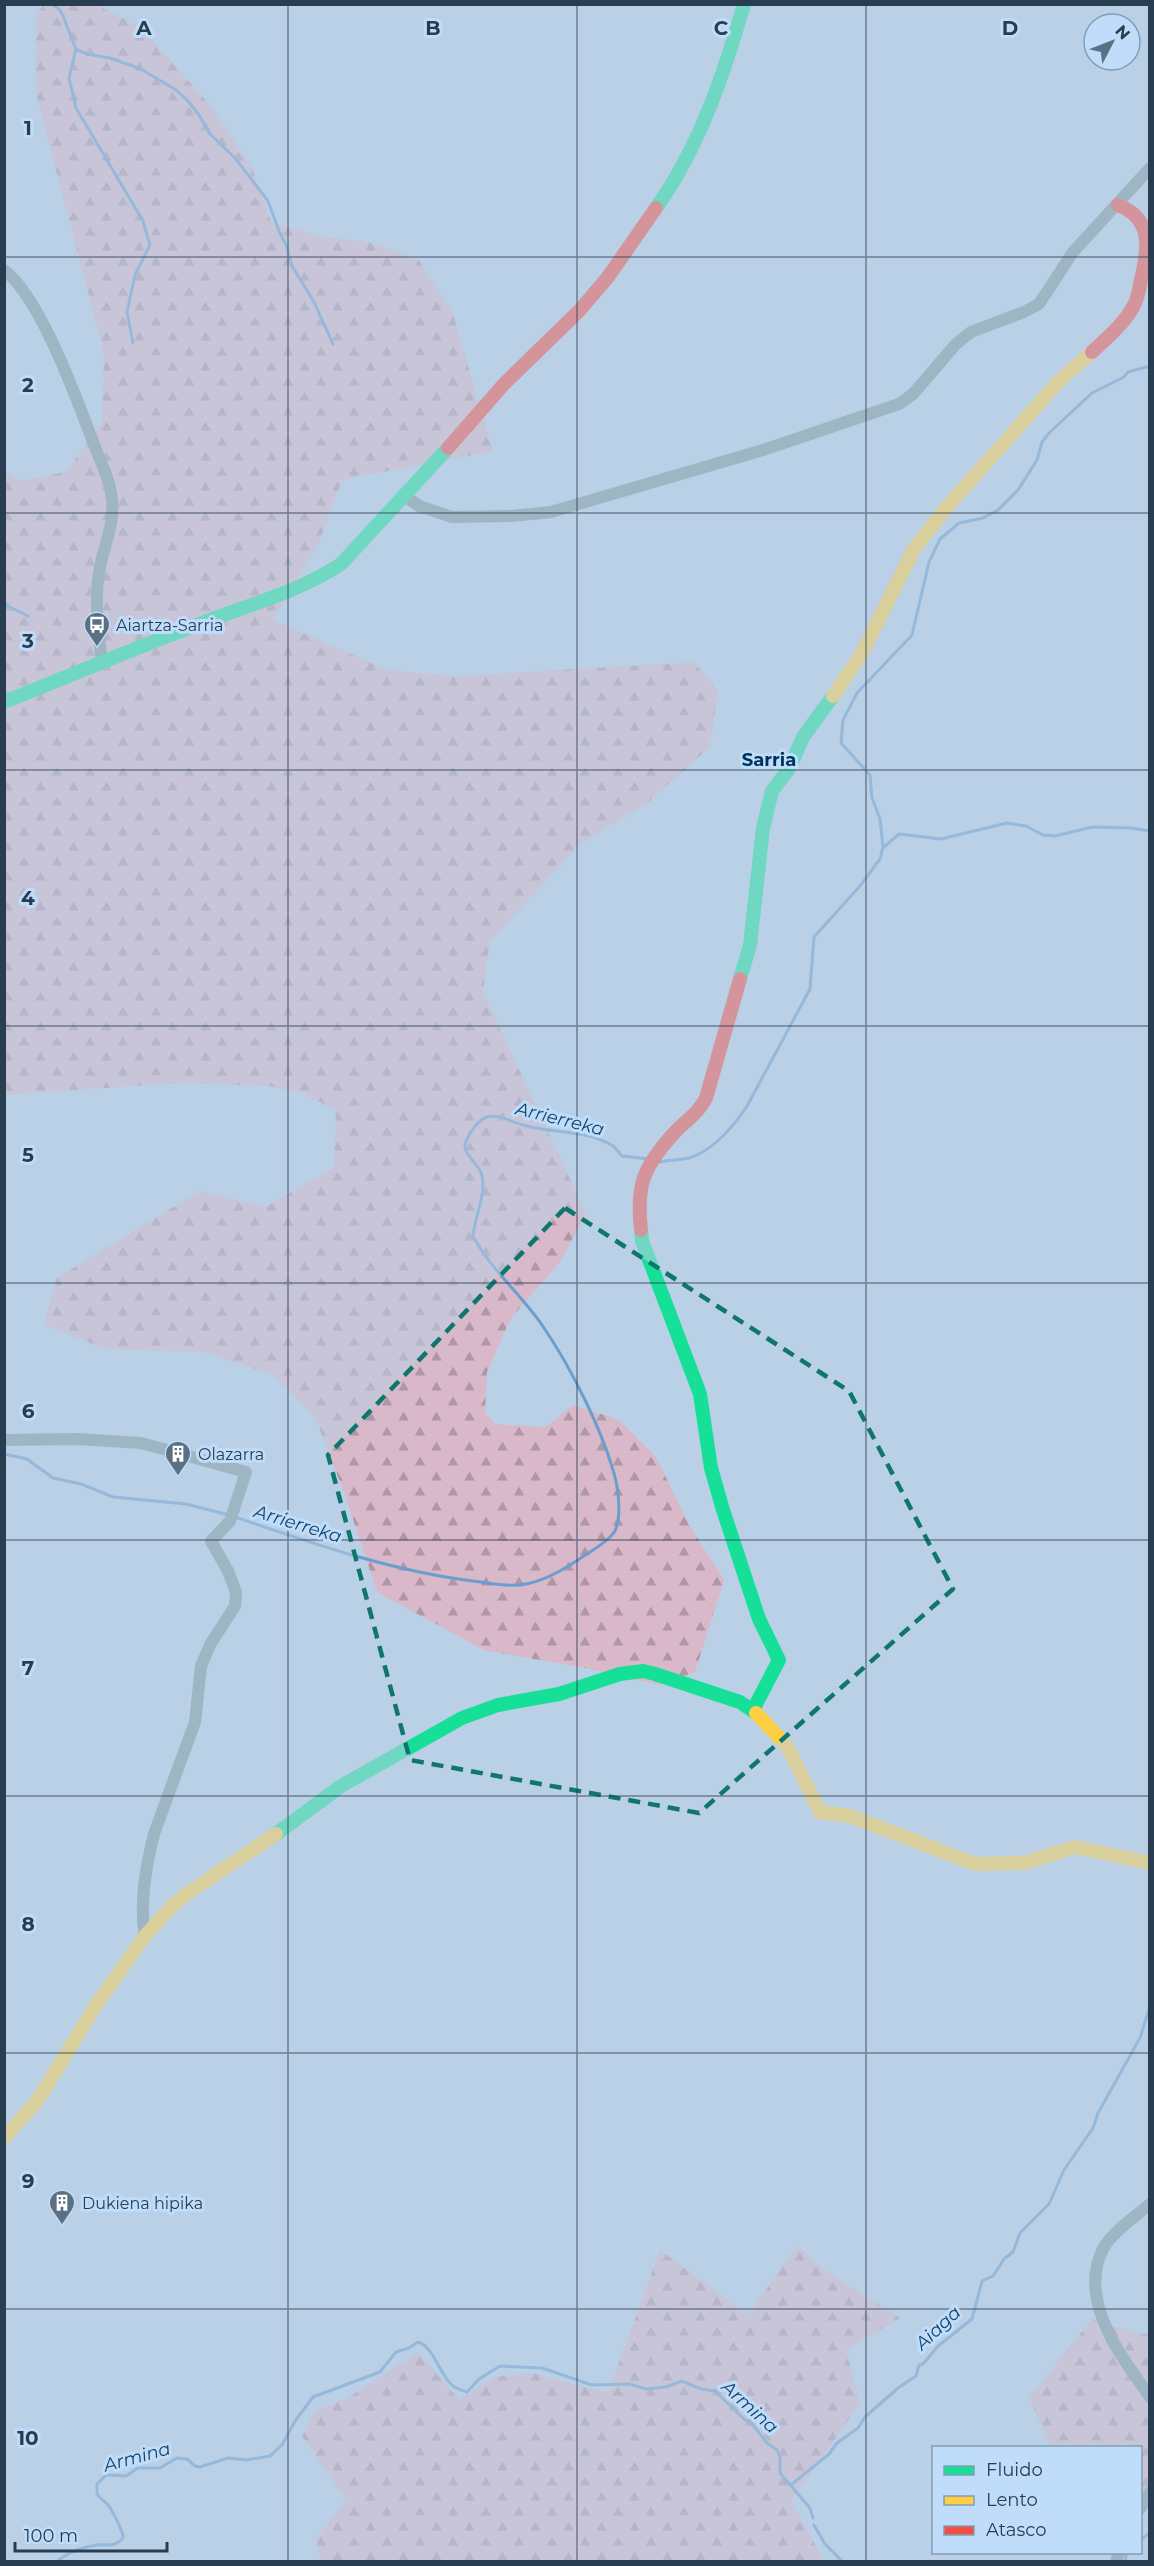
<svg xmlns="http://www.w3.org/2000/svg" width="1154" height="2566" viewBox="0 0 1154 2566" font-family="Montserrat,sans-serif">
<defs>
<pattern id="forest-firs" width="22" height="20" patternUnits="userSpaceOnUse" patternTransform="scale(1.5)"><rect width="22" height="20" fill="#d9b8c9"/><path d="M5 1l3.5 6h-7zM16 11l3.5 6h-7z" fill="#b097a6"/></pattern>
</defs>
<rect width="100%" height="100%" fill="#bad0e6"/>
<path fill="url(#forest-firs)" d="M43 5H97L140 27 211 106 252 168 271 222 319 236 368 242 419 260 453 314 493 451 342 480 319 543 273 620 388 670 458 676 694 662 718 691 710 747 647 803 580 844 490 941 483 992 586 1213 560 1262 511 1318 487 1372 485 1413 495 1424 546 1427 573 1405 619 1420 656 1457 688 1523 724 1580 695 1672 660 1685 590 1669 484 1650 377 1592 345 1495 315 1417 274 1375 203 1352 105 1349 44 1324 57 1278 200 1191 266 1207 334 1167 336 1110 298 1092 268 1086 176 1083 5 1095V472L20 481 66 472 102 423 104 353 36 94V15Z
M798 2245 820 2267 900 2318 846 2350 860 2403 791 2501 824 2561H321L316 2539 346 2500 302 2436 315 2411 346 2399 418 2352 459 2400 495 2377 531 2373 608 2393 660 2250 748 2315Z
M1092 2319 1139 2334H1149V2490L1141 2494 1140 2448 1051 2447 1029 2398Z"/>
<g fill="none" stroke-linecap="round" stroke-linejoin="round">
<path stroke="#6a9ece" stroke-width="3" d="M51 4 59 9 63 16 76 49 87 54 110 58 141 69 176 90 188 101 199 115 209 133 235 158 268 201 279 231 286 245 292 266 314 302 333 344
M76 49 69 78 76 108 143 221 150 245 135 275 127 312 133 343
M4 604 28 616
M884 847 899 834 941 839 1007 823 1026 826 1043 835 1055 836 1092 827 1131 828 1150 831
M660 1162C669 1160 680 1160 689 1158 713 1151 732 1128 746 1108L810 989 814 937 860 886 880 859 883 847 880 819 872 798 870 775 841 743 843 720 857 693 912 635 929 562 940 539 959 523 983 518 998 510 1018 490 1037 460 1042 442 1049 433 1092 393 1124 377 1128 372 1150 366
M4 1454 27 1459 53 1478 81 1484 113 1497 186 1504 229 1515
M235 1517C314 1544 397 1573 481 1582 495 1584 511 1587 526 1584 548 1580 569 1566 587 1554 595 1549 610 1539 615 1531 621 1518 619 1495 616 1481 604 1433 571 1367 542 1325 521 1294 491 1270 473 1236 475 1216 486 1196 482 1176 480 1163 460 1154 466 1141 470 1132 478 1120 487 1117 501 1114 510 1122 523 1125 552 1134 586 1129 613 1146 616 1148 619 1153 622 1156L649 1159
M791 2485 829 2454 837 2443 858 2428 865 2417 898 2388 916 2376 919 2365 923 2364 938 2346 972 2319 982 2281 993 2276 1004 2259 1013 2252 1020 2233 1049 2204 1064 2170 1093 2128 1098 2113 1140 2038 1150 2006
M814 2525 825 2544 843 2562
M1140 2540 1150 2533
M57 2562C67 2552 84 2547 97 2545 109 2544 114 2548 123 2538 124 2533 112 2510 108 2505 105 2501 100 2499 97 2494V2484L106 2475 126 2476 138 2468H160L177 2458 187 2459 195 2466 200 2467 228 2458 246 2460 270 2456 282 2445 295 2421 313 2397 380 2372 396 2352 409 2348 418 2342C434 2347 440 2376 453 2386 457 2389 462 2390 467 2392L479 2379 500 2366 542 2368 592 2385 629 2384 646 2389 666 2387 682 2381 701 2389 715 2391 744 2419 752 2424 767 2443 777 2450 780 2457V2473L810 2508 813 2518
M1125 2562 1127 2552"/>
<path stroke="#7c959c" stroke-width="12" d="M4 270C40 297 75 395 92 439 99 459 110 478 112 500 115 522 104 546 100 567 94 598 98 631 102 662
M405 496 419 506 452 517 511 516 551 512 763 450 899 404 913 394 956 344 971 332 1024 312 1039 304 1073 252 1150 168
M4 1440 78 1439 141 1443 246 1472 230 1521 211 1541 228 1571 236 1592 235 1606 211 1643 201 1666 195 1722 154 1834C146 1866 139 1903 145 1936
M1150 2204C1137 2215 1110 2234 1103 2249 1077 2301 1122 2357 1150 2397
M1140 2509 1150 2492
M1116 2562 1119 2552"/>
<path stroke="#16e098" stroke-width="14" d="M656 208C699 148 724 74 744 4
M4 702C69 676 133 649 199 624 247 605 297 593 341 564L448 448
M740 979 750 945 763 828 772 791 789 769 803 737 833 696
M641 1230 642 1241 700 1394 711 1468 723 1510 759 1619 779 1660 753 1710
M276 1834 341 1786 462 1718 498 1705 559 1694 620 1674 643 1671 655 1674 740 1702 756 1713"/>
<path stroke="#ffcf43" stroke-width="14" d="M833 696 861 655 914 549 946 508 1060 380 1092 352
M756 1713 787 1746 820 1812 850 1816 975 1864 1024 1863 1075 1847 1150 1863
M4 2138 38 2100 96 2005 145 1936 173 1905 188 1893 276 1834"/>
<path stroke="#f24e42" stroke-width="14" d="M1092 352C1107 338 1123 325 1133 307 1138 300 1139 289 1141 280 1148 250 1154 219 1118 205
M448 448 504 384 579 311 608 277 656 208
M641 1230C636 1185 643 1167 675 1132 687 1119 697 1115 706 1098L740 979"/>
</g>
<path d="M0 0H1154V2566H0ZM565 1208 849 1391 953 1589 699 1813 410 1760 328 1455Z" fill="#bad0e6" fill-opacity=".55" fill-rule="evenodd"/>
<path fill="none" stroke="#0f766e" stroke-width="4.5" stroke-dasharray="12 8" stroke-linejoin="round" d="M565 1208 849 1391 953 1589 699 1813 410 1760 328 1455Z"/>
<path fill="none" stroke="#283d50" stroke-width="1.5" stroke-opacity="0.55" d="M288 4V2562M577 4V2562M866 4V2562M4 257H1150M4 513H1150M4 770H1150M4 1026H1150M4 1283H1150M4 1540H1150M4 1796H1150M4 2053H1150M4 2309H1150"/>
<defs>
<symbol id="bus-pin" viewBox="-11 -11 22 30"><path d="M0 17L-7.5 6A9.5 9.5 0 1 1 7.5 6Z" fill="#5b7084" stroke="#bfddfa"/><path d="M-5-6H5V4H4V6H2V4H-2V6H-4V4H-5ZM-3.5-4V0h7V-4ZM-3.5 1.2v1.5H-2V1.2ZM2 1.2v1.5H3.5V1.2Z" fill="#fff"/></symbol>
<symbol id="building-pin" viewBox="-11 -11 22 30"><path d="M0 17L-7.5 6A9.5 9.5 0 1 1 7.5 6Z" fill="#5b7084" stroke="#bfddfa"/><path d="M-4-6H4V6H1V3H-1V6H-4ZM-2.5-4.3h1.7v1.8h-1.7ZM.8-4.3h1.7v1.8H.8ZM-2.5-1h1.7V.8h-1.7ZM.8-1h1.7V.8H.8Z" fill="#fff"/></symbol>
</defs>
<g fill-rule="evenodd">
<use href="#bus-pin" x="82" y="610" width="30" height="40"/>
<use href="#building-pin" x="163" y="1439" width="30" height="40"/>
<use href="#building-pin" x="47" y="2188" width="30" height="40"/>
</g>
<g text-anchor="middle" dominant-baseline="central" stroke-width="6" stroke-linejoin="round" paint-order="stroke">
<g font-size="16" fill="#283d50" stroke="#bfddfa" text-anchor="start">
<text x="116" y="625">Aiartza-Sarria</text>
<text x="198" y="1454">Olazarra</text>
<text x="82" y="2203">Dukiena hipika</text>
</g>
<g font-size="18" font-weight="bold" fill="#003158" stroke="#bfddfa">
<text x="769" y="760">Sarria</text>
</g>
<g font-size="18" font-style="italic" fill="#13436a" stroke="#bfddfa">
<text transform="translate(560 1119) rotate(14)">Arrierreka</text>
<text transform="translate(298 1524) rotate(17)">Arrierreka</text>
<text transform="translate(938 2328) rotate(-43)">Aiaga</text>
<text transform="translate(750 2407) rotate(42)">Armina</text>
<text transform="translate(137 2457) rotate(-15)">Armina</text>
</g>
</g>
<g font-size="20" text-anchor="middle" font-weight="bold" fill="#283d50" stroke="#bfddfa" stroke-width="6" stroke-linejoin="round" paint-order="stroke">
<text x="144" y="35">A</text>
<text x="433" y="35">B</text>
<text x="721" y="35">C</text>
<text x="1010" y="35">D</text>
<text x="28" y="135">1</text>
<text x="28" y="392">2</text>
<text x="28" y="648">3</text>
<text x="28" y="905">4</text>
<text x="28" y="1162">5</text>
<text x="28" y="1418">6</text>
<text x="28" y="1675">7</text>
<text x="28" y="1931">8</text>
<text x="28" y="2188">9</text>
<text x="28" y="2445">10</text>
</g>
<rect width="1154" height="2566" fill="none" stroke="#283d50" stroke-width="12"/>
<rect x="932" y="2446" width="210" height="108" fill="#bfddfa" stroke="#839db6" stroke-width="1.5"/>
<rect x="944" y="2466" width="30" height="9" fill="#16e098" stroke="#839db6" stroke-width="1.5"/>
<text x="986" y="2476" font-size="18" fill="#283d50">Fluido</text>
<rect x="944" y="2496" width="30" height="9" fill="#ffcf43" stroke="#839db6" stroke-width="1.5"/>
<text x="986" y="2506" font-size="18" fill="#283d50">Lento</text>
<rect x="944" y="2526" width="30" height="9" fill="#f24e42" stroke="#839db6" stroke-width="1.5"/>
<text x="986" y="2536" font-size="18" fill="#283d50">Atasco</text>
<g transform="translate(1112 42) rotate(48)"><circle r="28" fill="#bfddfa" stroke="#839db6" stroke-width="1.5"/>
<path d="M0-4.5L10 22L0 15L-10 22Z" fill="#5b7084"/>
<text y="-9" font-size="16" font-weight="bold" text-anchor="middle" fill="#283d50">N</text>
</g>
<path d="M15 2542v9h152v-9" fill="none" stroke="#283d50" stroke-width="3"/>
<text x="24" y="2542" font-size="18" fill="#283d50" stroke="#bfddfa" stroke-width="4.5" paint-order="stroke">100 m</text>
</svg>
